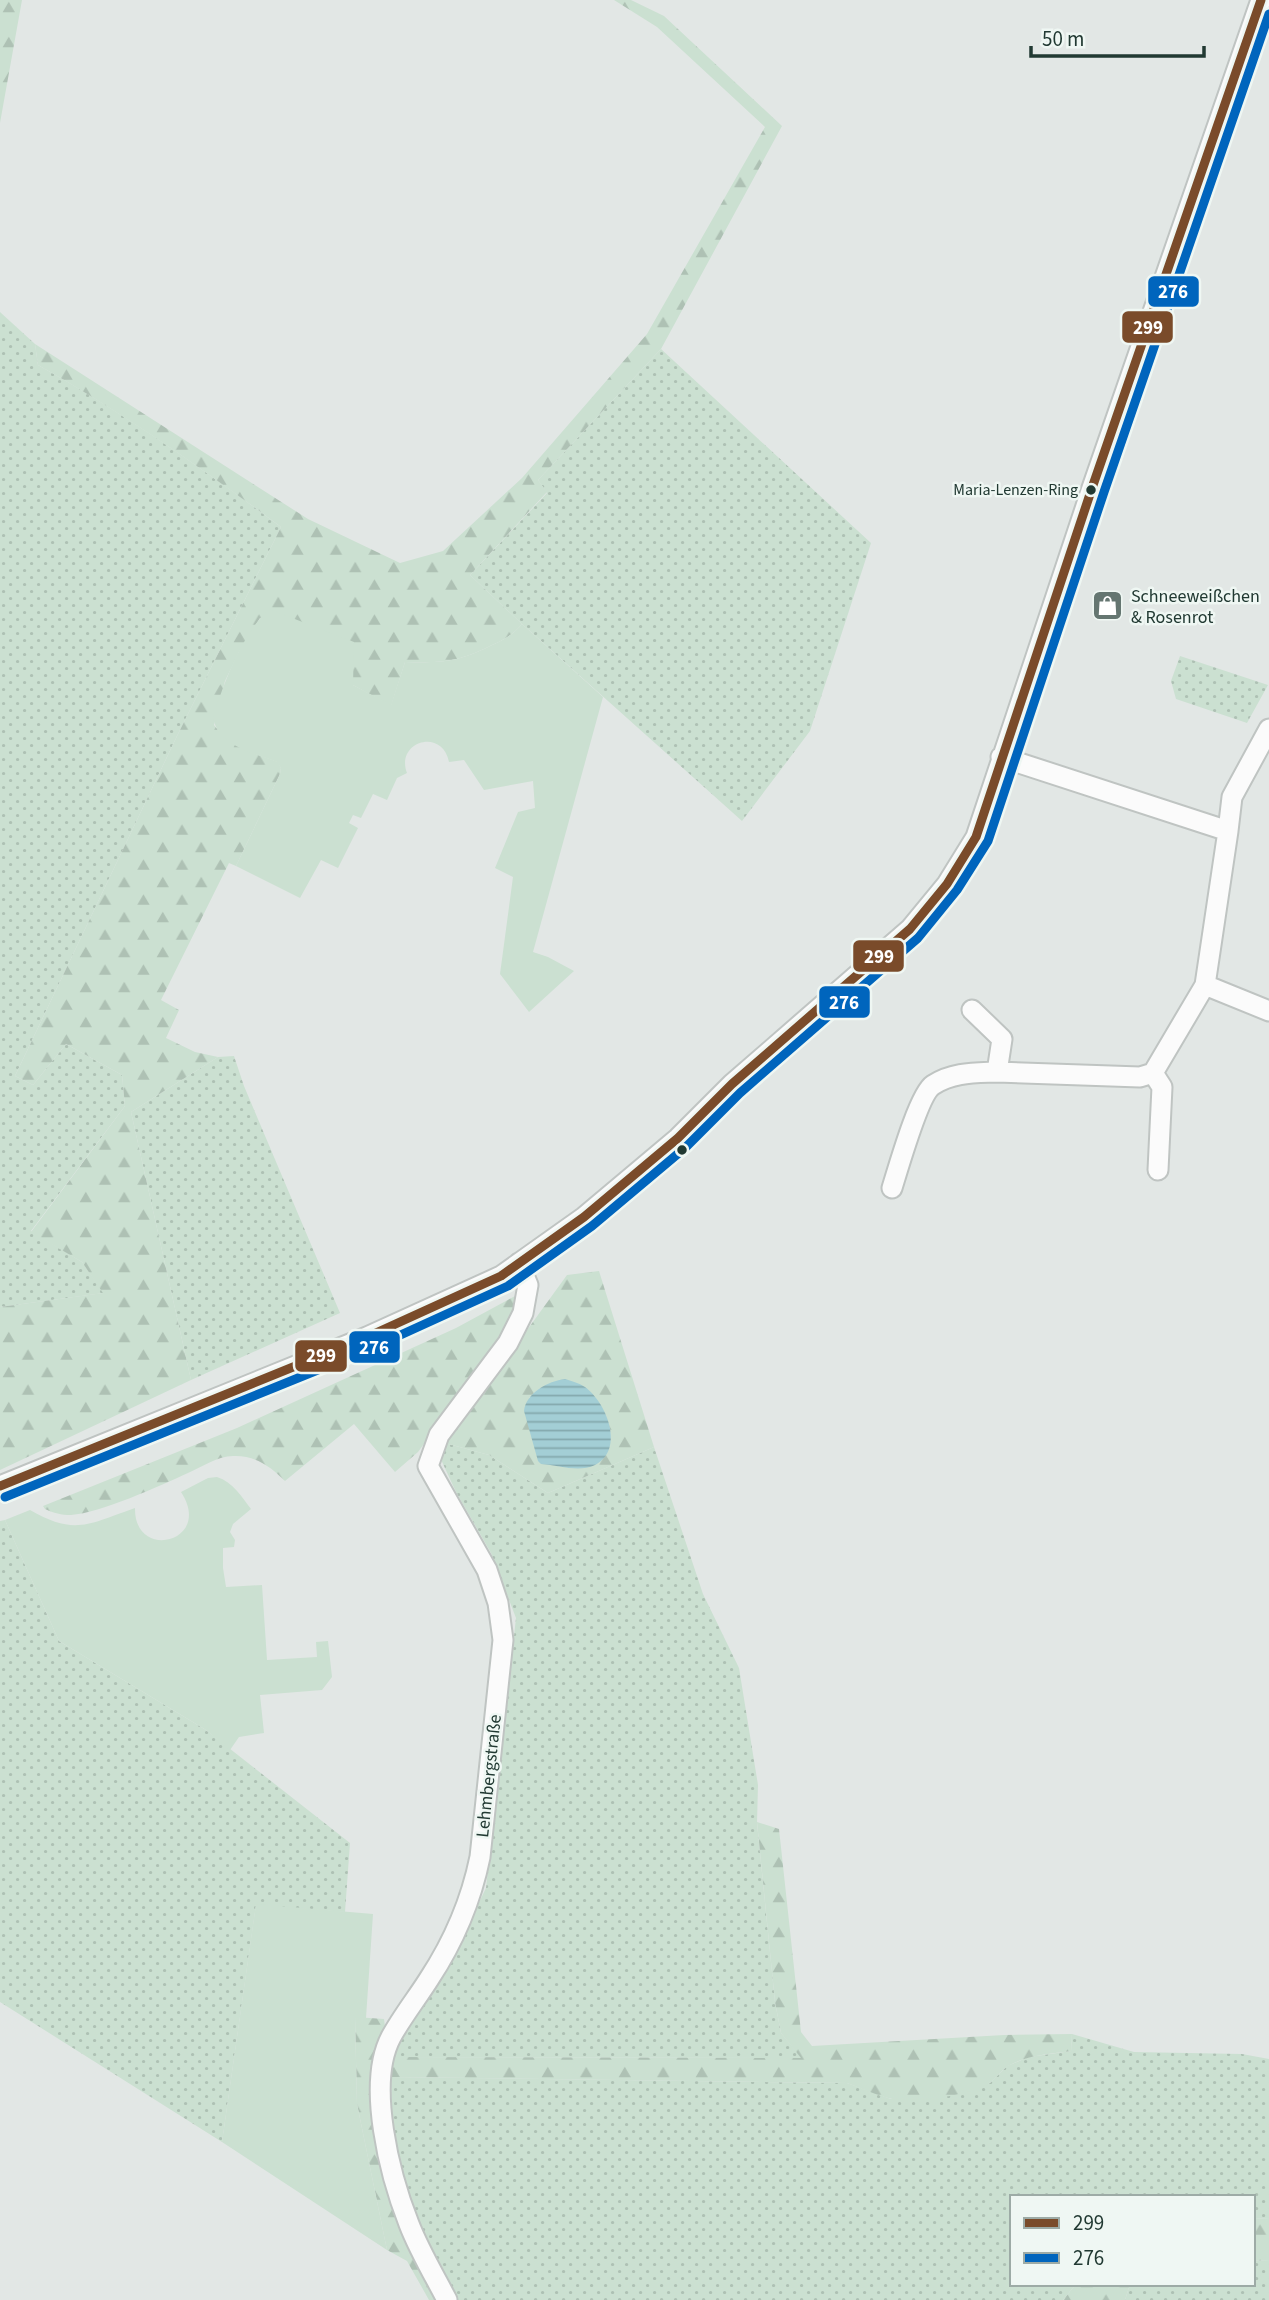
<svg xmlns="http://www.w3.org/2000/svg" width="1269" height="2300" viewBox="0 0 1269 2300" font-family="'Source Sans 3',sans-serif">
<defs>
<pattern id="grass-dots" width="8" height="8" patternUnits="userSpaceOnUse" patternTransform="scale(1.75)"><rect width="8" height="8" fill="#cbe0d1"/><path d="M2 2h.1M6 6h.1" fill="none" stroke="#aec1b4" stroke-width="1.8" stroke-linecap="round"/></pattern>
<pattern id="forest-firs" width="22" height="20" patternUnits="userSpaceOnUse" patternTransform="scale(1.75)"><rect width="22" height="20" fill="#cbe0d1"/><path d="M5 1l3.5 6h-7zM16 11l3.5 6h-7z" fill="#aec1b4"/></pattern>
<pattern id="water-rules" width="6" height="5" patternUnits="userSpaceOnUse" patternTransform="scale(1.75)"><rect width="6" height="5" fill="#a3ced5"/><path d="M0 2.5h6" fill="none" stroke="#84a8ad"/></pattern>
</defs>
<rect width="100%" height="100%" fill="#e2e7e5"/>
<path fill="url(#grass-dots)" d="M0 312 35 344 38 365C124 413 203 469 281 527L177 736 15 1076 33 1085 66 1044 122 1075 125 1106 31 1231 82 1262 104 1293 0 1307Z
M661 349 871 543 810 731 742 821 522 624 470 575 547 493 538 480Z
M1180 656 1268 685 1247 723 1176 699 1171 681Z
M234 1056 244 1086 340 1313 191 1380 131 1112 218 1057Z
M445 1443 489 1455 548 1493 654 1447 703 1594 739 1668 758 1785 757 1823 775 2002 781 2033 802 2058 390 2057 443 1977 486 1888 516 1618 491 1553 456 1492 438 1453Z
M5 1520 59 1641 206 1730 350 1843 345 1912 256 1905 222 2142 0 2002V1521Z
M1072 2034 1134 2052 1242 2054 1269 2059V2219L1253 2218V2197H1012V2284H1076L1063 2300H457L419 2232 404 2182 392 2134 391 2077 847 2083 891 2099 990 2083 1007 2066 1029 2057 1071 2051Z
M1269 2260V2300H1125L1130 2284H1253V2261Z"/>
<path fill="url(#forest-firs)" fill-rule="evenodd" d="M0 0H22L0 123Z
M614 0H631L664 16 782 126 661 349 538 480 547 492 470 575 522 624C513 635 503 640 490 646 458 662 441 663 405 662L391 706 353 685 260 618 239 652 225 681 214 725C230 748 253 752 278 762L281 768 280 774 236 866 229 863 161 1000 179 1010 166 1038 195 1052 218 1057 131 1112 191 1380 0 1470V1307L103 1293 82 1262 31 1232 125 1106 122 1075 66 1044 33 1085 15 1076 177 736 281 527C203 469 123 413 38 365L35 344 308 519 400 563 443 551 522 478 647 334 765 127 657 27Z
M599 1271 654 1447 548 1493 489 1455 445 1443 567 1275ZM583 1386C625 1422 622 1481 553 1465L529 1398 540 1388Z
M517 1295 509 1324 501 1339 418 1452 395 1472 354 1424 285 1481C271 1467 255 1455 233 1456 218 1456 202 1467 188 1473 160 1486 100 1513 71 1515 61 1515 54 1513 45 1509L43 1506 237 1428 456 1328Z
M757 1822 779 1829 801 2032 812 2046 1004 2035 1072 2034 1071 2051C1050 2054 1027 2055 1008 2066 1001 2070 996 2079 988 2084 968 2096 911 2104 888 2098 874 2094 861 2088 847 2083L391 2077 390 2057 801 2058 781 2033 775 2002Z
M355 2017 384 2019 386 2034 372 2079 439 2300H429L407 2261 387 2250 357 2104Z
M1253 2218 1269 2219V2260L1253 2261Z
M1076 2284H1130L1125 2300H1063Z"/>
<path fill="#cbe0d1" d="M269 609 354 642 353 685 391 705 405 662C441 663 458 662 490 646 503 640 513 635 522 624L603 697 533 952 548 957 574 971 529 1012 500 974 513 877 495 868 518 812 535 808 533 781 484 790 464 760 449 762C442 727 395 742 407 773L397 778 387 800 373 794 361 818 353 815 349 823 358 828 338 868 321 860 300 898 236 866 280 774 281 768 277 762C255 753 216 746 213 716 226 679 240 637 269 609Z
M217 1477C233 1482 242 1497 251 1509L233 1524 230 1532 235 1540 234 1547 223 1548V1568L226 1587 262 1585 267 1660 317 1657 316 1642 328 1641 332 1677 322 1690 260 1695 264 1733 239 1737 230 1750 206 1730 59 1641 5 1520 30 1510C75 1536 89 1524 135 1508 134 1562 214 1542 181 1492L208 1478Z
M256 1904 373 1914 366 2018H355L357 2104 387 2250 222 2142Z"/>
<path fill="url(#water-rules)" d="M565 1379C571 1381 579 1383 585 1387 606 1402 626 1449 595 1465 578 1473 559 1465 541 1464L538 1461 524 1411C526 1393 548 1381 565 1379Z"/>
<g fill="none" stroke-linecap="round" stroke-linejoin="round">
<defs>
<path id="street" d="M1228 831 1232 797 1269 729
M1205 985 1269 1011
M972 1010 1002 1039 997 1072 1140 1077 1153 1073 1205 985 1228 831 1001 757
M1153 1073 1162 1087 1158 1170
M892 1188C898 1169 919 1094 933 1085 953 1072 975 1073 997 1072
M0 1486 367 1337 501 1276 584 1217 678 1138 732 1084 910 929 947 884 976 837 1092 488 1261 0
M447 2300C434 2275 419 2250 409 2224 390 2176 366 2084 391 2037 402 2017 417 1998 429 1979 454 1941 471 1901 480 1857L503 1640 498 1603 487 1570 428 1466 439 1435 508 1343 523 1313 528 1285 519 1263"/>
</defs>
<use href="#street" stroke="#bfc4c2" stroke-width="23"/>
<use href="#street" stroke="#fbfbfb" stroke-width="19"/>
<defs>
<path id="bus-1" d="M0 1486 367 1337 501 1276 584 1217 678 1138 732 1084 910 929 947 884 976 837 1092 488 1261 0"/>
<path id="bus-2" d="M5 1497 372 1348 508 1286 592 1226 686 1147 740 1093 918 938 957 890 988 841 1104 492 1269 14"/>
</defs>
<use href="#bus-1" stroke="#eff7f3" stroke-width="14"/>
<use href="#bus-2" stroke="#eff7f3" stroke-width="14"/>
<use href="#bus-1" stroke="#7a4b2a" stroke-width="9"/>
<use href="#bus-2" stroke="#0065bd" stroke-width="9"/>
</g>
<defs>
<symbol id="shop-square" viewBox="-11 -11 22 22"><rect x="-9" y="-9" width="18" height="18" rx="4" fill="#657671" stroke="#eff7f3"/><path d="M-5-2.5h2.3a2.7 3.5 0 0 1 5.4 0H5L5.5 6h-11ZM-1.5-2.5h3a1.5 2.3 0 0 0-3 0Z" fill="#fff"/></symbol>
</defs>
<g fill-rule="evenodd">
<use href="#shop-square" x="1090" y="588" width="35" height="35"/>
</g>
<g fill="#213932" stroke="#eff7f3" stroke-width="2.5">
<circle cx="1091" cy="490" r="6"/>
<circle cx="682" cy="1150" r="6"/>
</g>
<g text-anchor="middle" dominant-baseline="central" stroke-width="5" stroke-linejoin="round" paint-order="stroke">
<g font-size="16" fill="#213932" stroke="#eff7f3" text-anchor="end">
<text x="1078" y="490">Maria-Lenzen-Ring</text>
</g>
<g font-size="18" fill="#213932" stroke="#eff7f3" text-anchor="start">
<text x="1131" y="596">Schneeweißchen<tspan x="1131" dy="21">&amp; Rosenrot</tspan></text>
</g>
<g font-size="18" fill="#213932" stroke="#eff7f3">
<text transform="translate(489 1776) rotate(-84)">Lehmbergstraße</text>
</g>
</g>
<g stroke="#eff7f3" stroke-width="2.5">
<rect x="1147" y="275" width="53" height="33" rx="7" fill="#0065bd"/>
<rect x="1121" y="310" width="53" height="34" rx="7" fill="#7a4b2a"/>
<rect x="852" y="939" width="53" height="34" rx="7" fill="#7a4b2a"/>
<rect x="818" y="985" width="53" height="34" rx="7" fill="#0065bd"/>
<rect x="348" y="1330" width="53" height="34" rx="7" fill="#0065bd"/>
<rect x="294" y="1339" width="54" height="34" rx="7" fill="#7a4b2a"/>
</g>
<g font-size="19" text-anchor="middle" font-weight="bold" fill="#fff">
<text x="1173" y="298">276</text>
<text x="1148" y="334">299</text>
<text x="879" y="963">299</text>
<text x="844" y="1009">276</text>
<text x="374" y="1354">276</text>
<text x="321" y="1362">299</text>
</g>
<rect x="1010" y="2195" width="245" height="91" fill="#eff7f3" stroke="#9daba6" stroke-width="2"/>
<rect x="1024" y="2218" width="35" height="10" fill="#7a4b2a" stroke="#9daba6" stroke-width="2"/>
<text x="1073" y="2230" font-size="21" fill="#213932">299</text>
<rect x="1024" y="2253" width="35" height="10" fill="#0065bd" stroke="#9daba6" stroke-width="2"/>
<text x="1073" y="2265" font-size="21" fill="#213932">276</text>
<path d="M1031 46v10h173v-10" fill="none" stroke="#213932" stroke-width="3.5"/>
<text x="1042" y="46" font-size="21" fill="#213932" stroke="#eff7f3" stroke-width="5" paint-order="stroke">50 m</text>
</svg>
